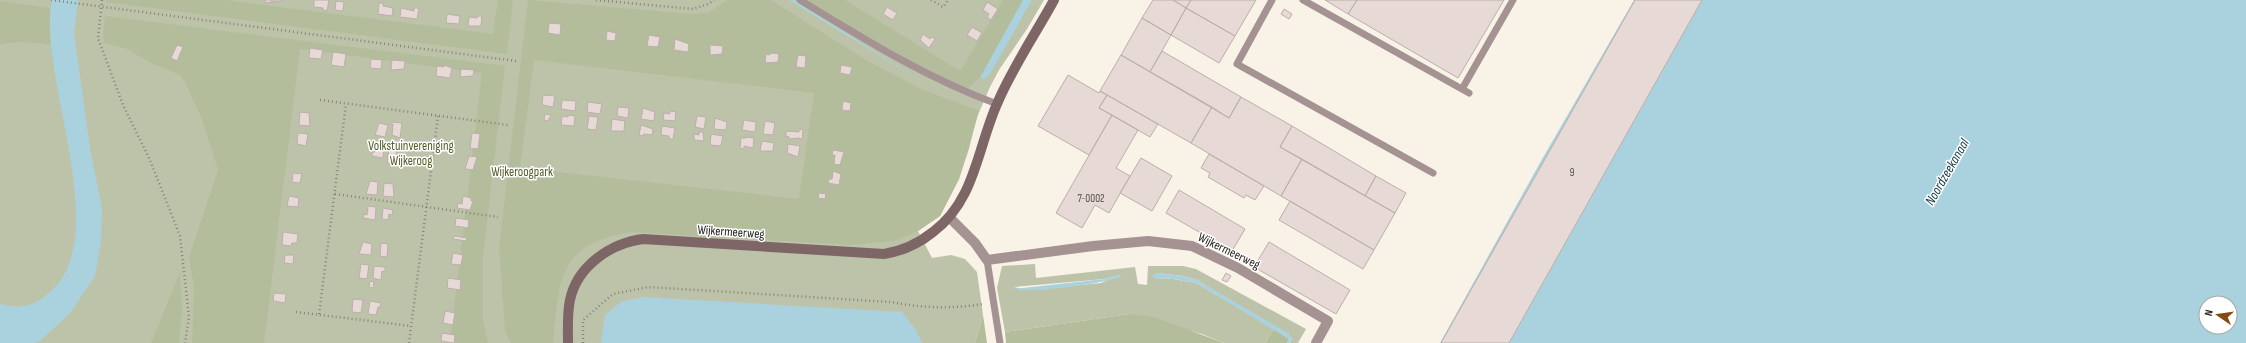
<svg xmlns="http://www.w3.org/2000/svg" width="2246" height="343" viewBox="0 0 2246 343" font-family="'Sofia Sans Condensed',sans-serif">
<rect width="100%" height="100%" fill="#f8f2e7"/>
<path fill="#bdc3a9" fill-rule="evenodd" d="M0 0H1044L1027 29 999 70 990 87 977 117 969 149 959 179 940 216 918 231 932 258 951 255 965 259 977 272 983 315 975 343H0Z
M1035 264 1036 278 1135 267 1138 284 1147 285 1148 266H1183L1196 269 1306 329 1298 343H1290L1292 338 1197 280 1183 276 1156 273 1154 278 1173 279 1196 283 1274 329 1265 343H1224L1202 334 1129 314 1005 332 997 288 1002 266ZM1120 275 1101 283 1026 290 1014 287 1104 279Z"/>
<path fill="#b3bc9b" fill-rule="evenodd" d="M107 0H225L493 34 498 0H513L507 54 106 2Z
M528 0 692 14 708 13 727 0H771L866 60 921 89 979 111 959 179 940 216 918 231 894 241 849 245 632 232C558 243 559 279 553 343H511L505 331 499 249ZM534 60 814 93 799 199 520 168Z
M806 0H845L960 71 1003 0H1023L981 76 968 88 928 72 901 58Z
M0 1 50 8 51 44 21 42 0 44Z
M105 16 505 66 483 256V318L488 343H450L482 73 300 49 264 343H192L194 287 189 257 218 170 202 119 184 80 180 75 153 64 125 48 104 43 103 34Z
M180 272 182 308 179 343H151Z
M1129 314 1154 317 1224 343H1006L1005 332Z
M983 315 987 343H975Z
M1274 329 1289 339 1287 343H1265Z"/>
<path fill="#a9d2de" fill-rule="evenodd" d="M52 0H78L74 33 90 148 102 209 101 242 95 276 70 313 41 340 35 343H0V304C20 308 29 308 45 296 119 243 36 77 52 0Z
M789 0H794L929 86Z
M1023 0H1032L991 72 986 78 982 79 981 76Z
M1634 0H2246V343H1440L1541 161ZM2206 303H2230V327H2206Z
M1156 273 1183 276 1197 280 1288 333 1292 338 1290 343H1287L1289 339 1196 283 1173 279 1154 278 1152 276Z
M1120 275 1122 276C1112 283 1022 294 1013 289L1104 279Z
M642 297 902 312 916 330 922 343H601L605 315 621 302Z"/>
<path fill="#e7d9d5" stroke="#bcafab" d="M265 0H280V2L271 1V3L265 2Z
M314 0H329L327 11 323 10V8L314 7Z
M1153 0H1173L1186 8 1171 35 1142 18Z
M1173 0H1191L1186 8Z
M1191 0H1256L1235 36 1186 8Z
M1325 0H1357L1348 14Z
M1357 0H1504L1458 78 1348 14Z
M1635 0H1702L1509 343H1441Z
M336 1 344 2 343 11 335 10Z
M987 2 998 9 991 20 987 17 989 14 983 10Z
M379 3H383V6L393 8 392 16 378 14Z
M887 7 897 13 893 20 883 14Z
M401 8 414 11V8H419L417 19 400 17Z
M1186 8 1235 36 1219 63 1171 35Z
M1284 9 1292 14 1289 19 1281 14Z
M447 14 460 16 459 24 446 23Z
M478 16H482L481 26H468L469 17 477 18Z
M1142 18 1171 35 1150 72 1121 55Z
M549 23 561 24 560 35 548 33Z
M972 27 982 33 977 41 967 35Z
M607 31 616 33 615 41 606 40Z
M923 34 930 39 932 37 935 39 929 48 920 40Z
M649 35 660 37 658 47 647 46Z
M675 39 689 44 688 52 674 50Z
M177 45 183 47 177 61 171 58Z
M710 45 723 46 722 54 710 55Z
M310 48 323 50 321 59 309 58Z
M1162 51 1241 97 1229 118 1150 72Z
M333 52 346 54 344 67 331 65Z
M770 53 779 54 778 62 765 63 766 54 770 55Z
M798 55 806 56 805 68 796 67Z
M1121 55 1212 107 1191 143 1100 91Z
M371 59 382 60 381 69 370 68Z
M392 60 405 61 404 69 391 70Z
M444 65 452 68 450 78 436 76 437 66 444 67Z
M841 65 852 67 850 75 840 73Z
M461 69 474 70 473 76 460 77Z
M1068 75 1099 93 1100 91 1107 95 1099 108 1112 115 1089 155 1038 126Z
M543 95 555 96 553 107 542 105Z
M1107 95 1158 124 1150 137 1099 108Z
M1241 97 1292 126 1280 147 1302 159 1281 196 1191 143 1212 107 1229 118Z
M562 100 576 101 575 111 561 109Z
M843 101 851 103 850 111 842 110Z
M588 102 602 104 600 114 587 112Z
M618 107 629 108 628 118 617 116Z
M643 108 655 112 654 121 641 119Z
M670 111 676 112 675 121 663 120 664 113 670 114Z
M300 112 309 113 310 126 299 125Z
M545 114 551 115 548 121 544 120Z
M568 115 575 116 574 126 561 125 562 116 568 117Z
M1112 115 1138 130 1116 168 1130 176 1109 213 1095 205 1082 228 1056 213Z
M589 116 598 117 596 130 587 129Z
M697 116 706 117 704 129 695 127Z
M715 118 727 122 726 130 714 129Z
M612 119 625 121 624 131H611Z
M744 120 756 122 755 132 742 130Z
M765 121 775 123 773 135 763 134Z
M391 122 402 123 400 138 392 135 393 124H391Z
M379 123 388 125 385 137 375 135Z
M641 125 653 129 652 135 644 134 643 136 639 135Z
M662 126 675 128 673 139H669V136L661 135Z
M1292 126 1376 176 1365 196 1280 147Z
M799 129 803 130 802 140 800 138 789 139V137L786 136V131L799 132Z
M699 132H703L704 141 694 140V134L699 135Z
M298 133 308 134 306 146 297 144Z
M472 133 480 134 478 149 470 148Z
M711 134 723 136 721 146 710 145Z
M746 137 754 138 753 148 744 146V149L740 148 741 138H746Z
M762 141 774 143 773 151H760Z
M376 144 384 145 383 158 372 156V152H375Z
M788 144 800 146 798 157 787 153Z
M389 148H397L395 164 387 163Z
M833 150 844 152 840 165 834 164 835 155H832Z
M1209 154 1264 186 1255 200 1246 195 1244 198 1208 177 1210 173 1201 168Z
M469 156 477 157 473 170 465 169Z
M1141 158 1172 176 1152 211 1120 193Z
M1302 159 1395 213 1374 250 1281 196Z
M833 171 841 174 839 185 828 183 829 179H832Z
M293 173 302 174 300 183 292 182Z
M1376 176 1406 193 1395 213 1365 196Z
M370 181 378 182 377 195 366 194Z
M384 183 393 184 394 197 383 196Z
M1179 190 1245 229 1232 251 1166 213Z
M819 193 826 194 825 199 818 198Z
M289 196 299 198 298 207 287 206Z
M463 196 471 198V201H473L470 210 457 208 458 203 462 204Z
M1290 201 1374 250 1363 269 1279 220Z
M368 206 376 207 375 220 363 218 364 214 367 215Z
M383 208 393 210 392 215 389 214 388 220 382 219Z
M456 218 469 220 468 228 455 226Z
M283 232 298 234 297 243H292L291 246 282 245Z
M454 236 467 238 466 241 453 239Z
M363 242 372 244 371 255 359 254Z
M1269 242 1350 290 1336 314 1254 267Z
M381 243 388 244 387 257 380 256Z
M453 253 463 255 461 265 451 264Z
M285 255H294L293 264 284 263Z
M361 264 369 265 367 279 359 278Z
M374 266 385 267V272L382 271 381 280 373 278Z
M1226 273 1231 276 1227 282 1222 280Z
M448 278 461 280 460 290 447 288Z
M370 281 374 282 373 288 369 287Z
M274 293 286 294 285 303 273 301Z
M353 299 363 300 361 313 352 312Z
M370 301 381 303 380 307H378L376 315 368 314Z
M445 311 455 313 453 325 443 323Z
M442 333 455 335 454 343 441 341Z"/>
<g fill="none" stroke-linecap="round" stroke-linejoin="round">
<path stroke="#88847d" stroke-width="2.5" stroke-dasharray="1 3" stroke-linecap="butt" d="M51 0 516 61
M102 0 98 38 123 105 150 160 180 236 189 317 185 343
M596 0 693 9 708 4 714 0
M931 0 943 7 948 0
M320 100 508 125
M335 194 498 217
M296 312 411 326
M319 314 346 104
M409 343 438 116
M583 343V320L613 294 648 287 891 302C921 308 953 309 983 304"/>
<path stroke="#a59393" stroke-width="7" d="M800 0C864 39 926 78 997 104
M1272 0 1237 64 1433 173
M1303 0 1469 93
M1462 89 1513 0
M987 260 1000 343"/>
<path stroke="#a59393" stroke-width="10" d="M950 218 975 243 987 260 1093 246 1148 241 1192 246 1238 268 1328 321 1316 343"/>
<path stroke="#7e6666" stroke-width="10" d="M568 343C568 329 567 314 570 300 577 266 611 243 643 239L884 254C903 251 918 244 933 232 975 201 977 149 997 104 1011 70 1036 33 1054 0"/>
</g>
<g text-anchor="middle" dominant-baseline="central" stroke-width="3" stroke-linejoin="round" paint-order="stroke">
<g font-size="11" fill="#56514d">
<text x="1572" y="172">9</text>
<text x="1091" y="198">7-0002</text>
</g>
<g font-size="13" fill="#525d29" stroke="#fff">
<text x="411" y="146">Volkstuinvereniging<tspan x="411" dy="15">Wijkeroog</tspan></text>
<text x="522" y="172">Wijkeroogpark</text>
</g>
<g font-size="13" fill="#262420" stroke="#fff">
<text transform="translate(731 232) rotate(4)">Wijkermeerweg</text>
<text transform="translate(1229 251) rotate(26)">Wijkermeerweg</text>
</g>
<g font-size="14" font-style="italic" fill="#133943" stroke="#fff">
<text transform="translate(1947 172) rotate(-60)">Noordzeekanaal</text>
</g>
</g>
<g transform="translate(2218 315) rotate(283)"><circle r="19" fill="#ffffff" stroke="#a8a7a6"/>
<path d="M0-3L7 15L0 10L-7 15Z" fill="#88480f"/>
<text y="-6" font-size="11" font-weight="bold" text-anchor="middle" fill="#262420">N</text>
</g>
</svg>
